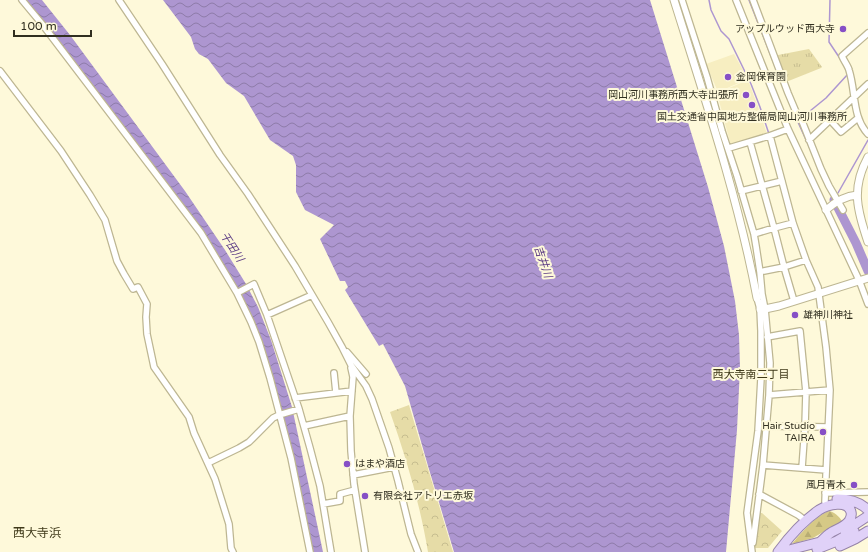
<svg xmlns="http://www.w3.org/2000/svg" width="868" height="552" viewBox="0 0 868 552" font-family="'Varela Round','Noto Sans JP',sans-serif">
<defs>
<pattern id="grass-tufts" width="24" height="20" patternUnits="userSpaceOnUse"><rect width="24" height="20" fill="#e6dca7"/><path d="M3 7l-1-3M5 7V3M7 7l1-3M15 17l-1-3M17 17v-4M19 17l1-3" fill="none" stroke="#c6bd8f"/></pattern>
<pattern id="forest-firs" width="22" height="20" patternUnits="userSpaceOnUse"><rect width="22" height="20" fill="#d6c986"/><path d="M5 1l3.5 6h-7zM16 11l3.5 6h-7z" fill="#b8ad73"/></pattern>
<pattern id="park-crowns" width="20" height="18" patternUnits="userSpaceOnUse"><rect width="20" height="18" fill="#e6dca7"/><path d="M2 6a3 3 0 1 1 6 0M12 15a3 3 0 1 1 6 0" fill="none" stroke="#c6bd8f"/></pattern>
<pattern id="water-waves" width="16" height="10" patternUnits="userSpaceOnUse"><rect width="16" height="10" fill="#ad96d0"/><path d="M0 5q4-4 8 0t8 0" fill="none" stroke="#8d7ba8"/></pattern>
</defs>
<rect width="100%" height="100%" fill="#fef9da"/>
<path fill="#f7eec1" d="M734 54 748 79 718 92 706 64Z
M748 80 758 107 767 134 731 146 717 93Z"/>
<path fill="url(#grass-tufts)" d="M809 49 822 67 821 68 786 82 776 57 778 55Z"/>
<path fill="url(#forest-firs)" d="M829 511C834 512 839 516 842 521L838 525 828 529 813 538 792 544C800 534 817 515 829 511Z"/>
<path fill="url(#park-crowns)" d="M409 405 453 552H428C420 504 406 457 390 412Z
M758 513H762L782 531 768 548H755L756 524Z"/>
<path fill="url(#water-waves)" d="M26 0H42L70 35 185 191 225 250 246 284 258 307 271 340 292 407 323 552H313C301 495 289 438 273 382 267 360 261 336 251 315 226 262 191 216 156 169 114 112 70 56 26 0Z
M163 0H650L708 187 724 246 735 301 739 335 740 368 737 430 726 552H454L428 466 405 386 383 344 379 346 345 290 348 287 345 281H340L320 239 334 225 305 210 296 192V165L293 156 270 140 244 96 226 83 208 59 199 54 195 49 191 37Z"/>
<g fill="none" stroke-linecap="round" stroke-linejoin="round">
<path stroke="#ad96d0" stroke-width="1.5" d="M709 0 711 10 721 31 729 39 751 84 760 107 769 134
M749 0 778 74
M830 0 829 42 841 60
M804 117 810 111 826 98 848 74
M797 120 812 153
M838 193 868 140"/>
<path stroke="#ad96d0" stroke-width="9" d="M834 200 856 243 868 271"/>
<defs>
<path id="minor" d="M22 0 42 24 201 233 237 293 254 284 267 315 299 409 310 448 320 486 331 552
M119 0 162 64 220 155 248 194 295 266 328 322 342 347 351 365 366 386 372 399 389 448 398 481 411 534 418 552
M682 0 707 77 722 131 737 176 754 234 756 246 760 272 762 294 765 309 770 363 769 395 763 465
M736 0 788 129 859 280 868 304
M753 0 788 93 799 119 802 121 821 169 829 186 843 210
M868 33 842 56C844 61 848 66 849 70 856 92 852 117 868 134
M0 71 61 151 90 195 105 220 117 261 124 274 133 289 138 287 147 304 146 317 147 334 154 367 189 417 194 433 215 479 229 524 231 548 233 552
M830 120 841 132 858 118
M770 136 793 223 806 260
M809 140 868 84
M750 142 774 228 793 223
M729 148 769 136 788 129
M741 191 782 181
M754 234 774 228 784 267 764 271
M237 293 251 322 259 342 270 378 291 458 310 552
M794 301 784 267 806 260 818 287 826 347 830 390 826 476 825 502
M267 315 312 295
M767 337 800 331 806 392 805 426 802 468
M347 352 366 374
M351 368 353 377 350 416 351 451 354 484 365 552
M334 373 336 393
M769 395 830 390
M295 398 352 391
M304 426 350 416
M767 426 828 427
M208 463 239 448 249 442 273 418 279 415 299 409
M353 475 394 467
M825 493 868 492
M759 494 798 515 802 518
M323 504 340 501V494L355 490
M753 543 763 465 826 470
M752 552 747 513 758 431 761 378V331L760 309 757 298"/>
<path id="tertiary" d="M674 0C705 99 738 197 757 298
M868 157C851 188 857 210 868 242
M826 210C835 202 844 196 857 195
M760 309H765L779 306 868 278"/>
<path id="primary" d="M837 499C848 499 860 502 868 510
M845 531 868 516
M840 546 855 539 868 531
M817 549 837 541 854 531
M778 552C789 537 803 521 819 510 827 505 848 499 851 512 852 516 851 518 849 521 844 528 835 529 829 534 826 536 823 540 820 542
M781 552 820 542 824 540"/>
</defs>
<use href="#minor" stroke="#bdb692" stroke-width="8"/>
<use href="#tertiary" stroke="#bdb692" stroke-width="9"/>
<use href="#primary" stroke="#9684a9" stroke-width="11"/>
<use href="#minor" stroke="#fff" stroke-width="5.5"/>
<use href="#tertiary" stroke="#fff" stroke-width="7"/>
<use href="#primary" stroke="#e0d1f8" stroke-width="9"/>
</g>
<g fill="#864fc6" stroke="#fef9da" stroke-width="1.5">
<circle cx="843" cy="29" r="4"/>
<circle cx="728" cy="77" r="4"/>
<circle cx="746" cy="95" r="4"/>
<circle cx="752" cy="105" r="4"/>
<circle cx="795" cy="315" r="4"/>
<circle cx="823" cy="432" r="4"/>
<circle cx="347" cy="464" r="4"/>
<circle cx="854" cy="485" r="4"/>
<circle cx="365" cy="496" r="4"/>
</g>
<g text-anchor="middle" dominant-baseline="central" stroke-width="4" stroke-linejoin="round" paint-order="stroke">
<g font-size="10" fill="#312f20" stroke="#fef9da" text-anchor="end">
<text x="835" y="29">アップルウッド西大寺</text>
<text x="736" y="77" text-anchor="start">金岡保育園</text>
<text x="738" y="95">岡山河川事務所西大寺出張所</text>
<text x="752" y="117" text-anchor="middle">国土交通省中国地方整備局岡山河川事務所</text>
<text x="803" y="315" text-anchor="start">雄神川神社</text>
<text x="815" y="426">Hair Studio<tspan x="815" dy="12">TAIRA</tspan></text>
<text x="355" y="464" text-anchor="start">はまや酒店</text>
<text x="846" y="485">風月青木</text>
<text x="373" y="496" text-anchor="start">有限会社アトリエ赤坂</text>
</g>
<g font-size="11" font-style="italic" fill="#5d3d85" stroke="#fef9da">
<text transform="translate(232 247) rotate(57)">干田川</text>
<text transform="translate(543 262) rotate(71)">吉井川</text>
</g>
<g font-size="11" fill="#3f3919" stroke="#fef9da">
<text x="751" y="374">西大寺南二丁目</text>
</g>
<g font-size="12" fill="#3f3919" stroke="#fef9da">
<text x="37" y="533">西大寺浜</text>
</g>
</g>
<path d="M14 30v6h77v-6" fill="none" stroke="#312f20" stroke-width="2"/>
<text x="20" y="30" font-size="12" fill="#312f20" stroke="#fef9da" stroke-width="3" paint-order="stroke">100 m</text>
</svg>
